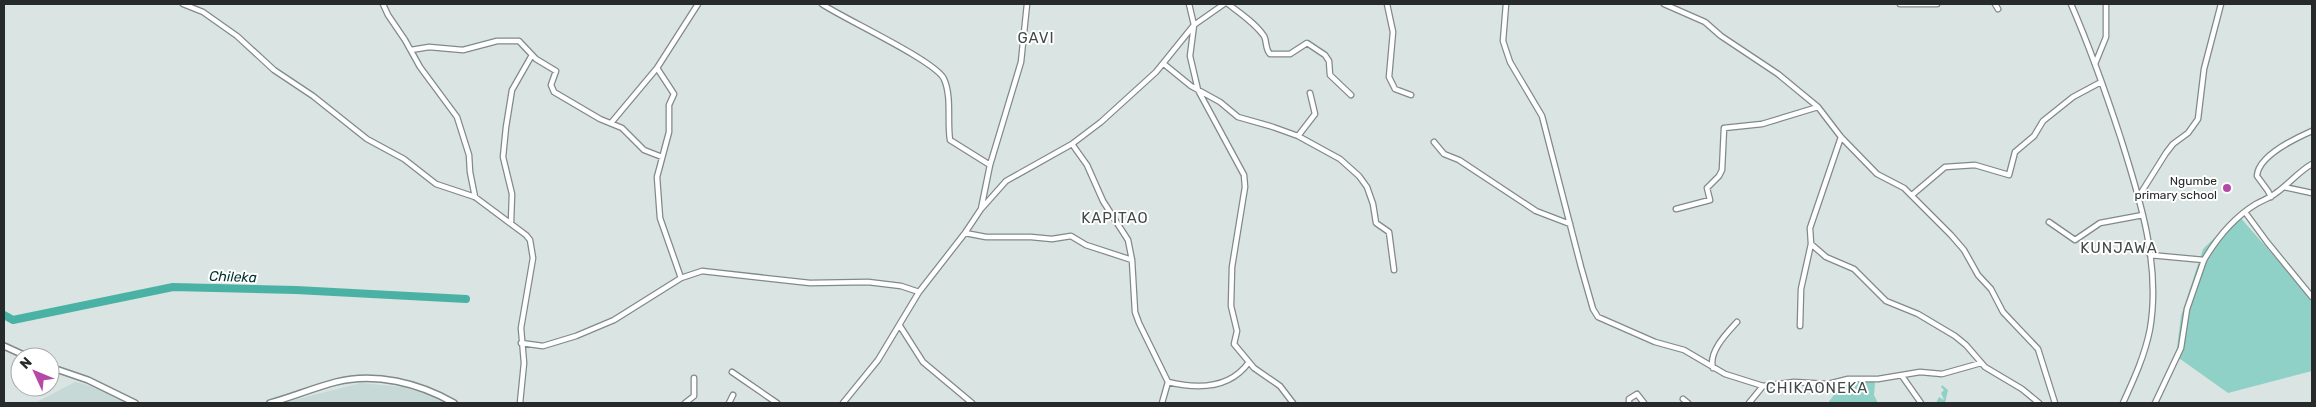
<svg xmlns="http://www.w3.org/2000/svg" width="2316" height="407" viewBox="0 0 2316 407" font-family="Rubik,sans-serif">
<rect width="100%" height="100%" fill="#dae4e2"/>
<path fill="#c6d9d6" d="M75 382 88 385 127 403H35Z
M361 383 414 388 429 393 447 403H282Z"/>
<path fill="#8fd1c6" d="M2238 215 2312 299V371L2228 393 2176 356 2181 316 2203 249Z
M1846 380H1872L1875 383 1874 395 1878 403H1828L1836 392V388Z
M1942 385 1948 390 1945 403H1936L1939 397 1944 400 1941 393 1944 390 1941 387Z"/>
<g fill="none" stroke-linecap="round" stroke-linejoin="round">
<path stroke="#4ab2a4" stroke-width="8" d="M4 315 13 320 173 287 296 290 466 299"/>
<defs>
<path id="minor" d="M183 4 203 12 237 36 274 70 313 96 367 139 404 159 436 184 475 197 526 235 530 240 533 258 521 328 524 363 520 403
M383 4 388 15 405 40 420 67 457 117 469 155 470 172 475 197
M822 4C844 19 936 61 944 79 952 97 947 121 950 140L990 165
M1189 4 1194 25 1190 56 1198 90 1244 175 1245 187 1232 267 1231 306 1237 331 1234 344 1254 368 1280 386 1293 403
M1228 4C1240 13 1255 23 1264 36 1267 41 1265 49 1270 54H1290L1307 43 1325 55 1329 61 1330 75 1351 95
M1387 4 1393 32 1389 77 1395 89 1411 95
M1506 4 1503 41 1510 62 1542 116 1581 267 1593 309 1598 317 1655 342 1684 350 1725 374 1763 386 1794 382 1828 384 1848 379H1878L1920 372 1942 374 1981 363
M1664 4 1705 22 1721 36 1778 74 1818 107 1841 137 1877 174 1904 188 1951 235 1964 250 1978 275 1991 289 2003 312 2038 349 2055 403
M1900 4H1937
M1995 4 1998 9
M2071 4C2090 48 2106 93 2121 139 2140 199 2161 265 2150 329 2145 355 2134 379 2123 403
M411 50 429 47 463 50 497 41H519L536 59 556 71 551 85 554 92 600 119 622 128 644 150 662 157
M1164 64 1191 86 1220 102 1238 117 1273 127 1298 136 1340 159 1359 176 1367 187 1373 204 1376 223 1389 232 1394 270
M2095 64 2106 37V4
M657 68 674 94 669 105V132L657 177 660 218 681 278
M611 123 657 68 698 4
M1298 136 1315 114 1310 93
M1434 142 1444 154 1459 160 1536 211 1570 224
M1072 144 1087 165 1103 201 1128 240 1132 260 1135 312 1139 323 1168 382 1162 403
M2284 187 2312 193
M1912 195 1945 167 1975 165 2009 175 2015 152 2034 136 2043 121 2073 97 2101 82
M2139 196 2166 153 2173 144 2188 133 2198 119 2204 69 2221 4
M2271 197 2268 191 2257 176C2258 156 2296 138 2312 131
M982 208 1006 181 1072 144 1101 122 1156 72 1194 25 1224 4
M1676 209 1710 200 1707 188 1719 176 1722 170 1724 128 1762 124 1818 107
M2245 212 2267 242 2312 297
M511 222 512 194 503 157 506 127 512 90 532 55
M2049 222 2075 240 2100 223 2143 215
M965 233 986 237H1031L1052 239 1071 236 1086 245 1132 260
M1811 244 1826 257 1854 269 1886 301 1918 314 1955 336 1966 345 1985 367 2022 389 2039 403
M2150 255 2204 260C2217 238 2233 218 2256 204 2263 200 2270 198 2276 193 2289 184 2298 172 2312 164
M900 326 923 362 972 403
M1800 326 1801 289 1811 244 1810 228 1841 137
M521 343 543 346 576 336 614 320 681 278 702 271 810 283 868 282 901 286 919 292
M1713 368C1708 352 1727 333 1737 322
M732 372 777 403
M1902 376 1921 403
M1168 382C1197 389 1230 389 1249 362
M1683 399 1688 403
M685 403 694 396V378
M729 403 733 395
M843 403 878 360 919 292 965 233 981 209 990 165 1021 62 1027 4
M1629 403V399L1637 394 1644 403
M1749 403 1763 386
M2155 403 2181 348 2187 309 2204 260"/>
<path id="tertiary" d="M4 346 28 357
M50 367 88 380 135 403
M270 403C292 397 313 388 336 382 375 372 419 383 454 403"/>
</defs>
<use href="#minor" stroke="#808a88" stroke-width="7"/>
<use href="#tertiary" stroke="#808a88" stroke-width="8"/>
<use href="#minor" stroke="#fff" stroke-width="4.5"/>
<use href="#tertiary" stroke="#fff" stroke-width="5"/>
</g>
<circle fill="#b649a8" stroke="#fff" stroke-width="2" cx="2227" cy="188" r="5"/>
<g text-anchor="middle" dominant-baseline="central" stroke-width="4" stroke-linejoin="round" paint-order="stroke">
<g font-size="12" fill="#262a2a" stroke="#fff" text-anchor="end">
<text x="2217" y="181">Ngumbe<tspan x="2217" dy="14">primary school</tspan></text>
</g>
<g font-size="14" font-style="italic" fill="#00332d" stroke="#fff">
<text transform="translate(233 277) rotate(2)">Chileka</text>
</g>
<g font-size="15" letter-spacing="1" fill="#414a48" stroke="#fff">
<text x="1036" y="38">GAVI</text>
<text x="1115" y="218">KAPITAO</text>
<text x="2119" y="248">KUNJAWA</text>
<text x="1817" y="388">CHIKAONEKA</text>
</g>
</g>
<rect width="2316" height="407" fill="none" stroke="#262a2a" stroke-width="10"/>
<g transform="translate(35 372) rotate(314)"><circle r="24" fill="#ffffff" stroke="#a8aaaa"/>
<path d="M0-4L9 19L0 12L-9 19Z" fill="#b649a8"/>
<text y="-8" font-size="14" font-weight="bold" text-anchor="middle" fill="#262a2a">N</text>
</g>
</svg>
